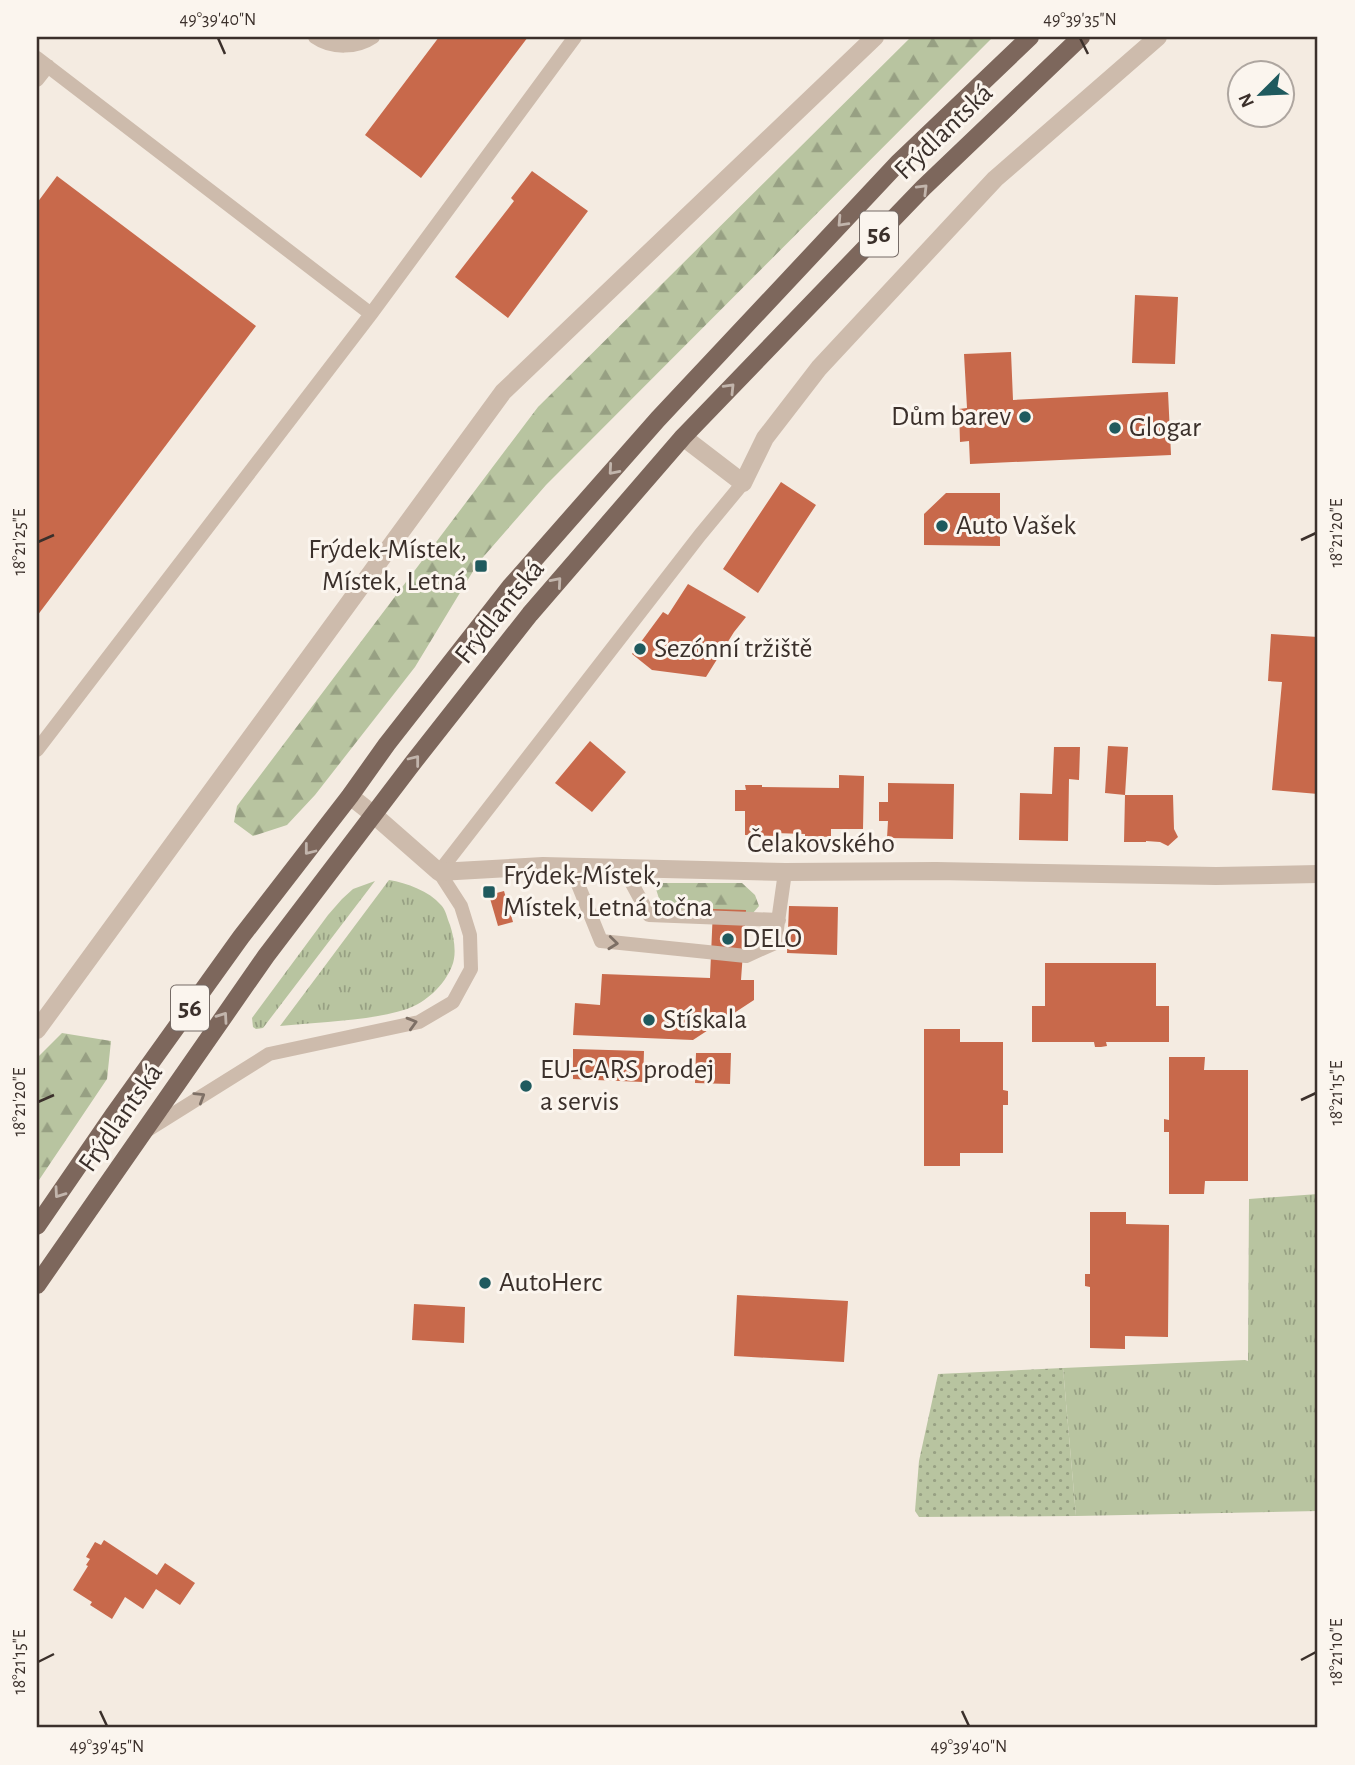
<svg xmlns="http://www.w3.org/2000/svg" width="1355" height="1765" viewBox="0 0 1355 1765" font-family="'Alegreya Sans',sans-serif">
<defs>
<pattern id="grass-tufts" width="24" height="20" patternUnits="userSpaceOnUse" patternTransform="scale(1.75)"><rect width="24" height="20" fill="#b8c4a0"/><path d="M3 7l-1-3M5 7V3M7 7l1-3M15 17l-1-3M17 17v-4M19 17l1-3" fill="none" stroke="#97a083"/></pattern>
<pattern id="forest-firs" width="22" height="20" patternUnits="userSpaceOnUse" patternTransform="scale(1.75)"><rect width="22" height="20" fill="#b8c4a0"/><path d="M5 1l3.5 6h-7zM16 11l3.5 6h-7z" fill="#97a083"/></pattern>
<pattern id="park-dots" width="8" height="8" patternUnits="userSpaceOnUse" patternTransform="scale(1.75)"><rect width="8" height="8" fill="#b8c4a0"/><path d="M2 2h.1M6 6h.1" fill="none" stroke="#97a083" stroke-width="1.8" stroke-linecap="round"/></pattern>
</defs>
<rect width="100%" height="100%" fill="#f4ebe1"/>
<path fill="url(#grass-tufts)" d="M389 880C407 883 429 891 441 905 446 910 447 918 450 925 454 937 457 954 452 966 444 986 426 1002 407 1009 371 1021 318 1022 280 1026Z
M375 881 263 1028 256 1029 253 1027 252 1018 328 915 342 899 353 889Z
M1318 1194V1511L1076 1516 1063 1368 1245 1360 1248 1361 1249 1199Z"/>
<path fill="url(#forest-firs)" d="M911 37H993L546 485 478 563 415 667 315 795 287 825 253 836 234 822 237 806 538 407Z
M659 883H742L755 895 759 906 753 913 671 911 660 902 656 889Z
M62 1033 111 1041 107 1079 37 1183V1058Z"/>
<path fill="url(#park-dots)" d="M1063 1368 1076 1516 919 1517 915 1511 919 1461 938 1374Z"/>
<path fill="#c8694b" d="M439 37H528L421 178 365 135Z
M532 171 588 211 508 318 455 277 514 201 511 198Z
M57 176 256 326 37 616V203Z
M1135 295 1178 297 1175 364 1132 363Z
M1011 352 1013 400 1168 392 1171 455 970 464 969 441 960 442 959 409 967 408 964 354Z
M781 482 816 505 758 593 723 569Z
M946 493H1000V546L924 545V514Z
M688 584 746 617 734 632 706 677 652 670 632 654 663 612 668 615Z
M1271 634 1318 637V794L1272 790 1282 682 1268 681Z
M590 741 626 772 592 812 555 783Z
M1108 746 1128 747 1125 795 1105 793Z
M1054 747H1080L1079 780 1069 779 1068 841 1019 840 1020 793 1052 794Z
M839 775 864 776 863 829H831V837L805 836V834L775 833V836L745 835V811H735V790H746L745 785H762V787L839 788Z
M888 783 954 784 953 839 887 838 888 821H879V802H888Z
M1125 795H1173L1174 829 1178 837 1168 846 1160 842 1146 841V842H1124Z
M504 891 513 922 498 926 489 895Z
M789 906 838 907 837 955 787 953Z
M713 909 746 910 741 980H754V1000L693 1040 573 1035 575 1003 600 1005 602 974 710 978Z
M1045 963H1156V1006H1169V1042H1106L1107 1046 1101 1047H1095L1094 1042H1032V1006H1045Z
M924 1029H960V1042H1003V1090L1008 1091V1105H1003V1153H960V1166H924Z
M573 1049 644 1051 643 1082 573 1079Z
M696 1053H731L730 1084 695 1083Z
M1169 1057H1205L1204 1070H1248V1181H1205L1204 1194H1169V1132H1164V1119L1169 1120Z
M1090 1212H1126V1224L1169 1225 1168 1337 1125 1336V1349L1090 1348V1287L1085 1286V1274H1090Z
M737 1295 848 1301 844 1362 734 1356Z
M414 1304 465 1307 464 1343 412 1340Z
M104 1540 157 1575 165 1563 195 1583 180 1605 156 1589 143 1609 125 1597 112 1619 90 1605 92 1602 73 1590 88 1566 86 1565 90 1559 86 1557 95 1542 101 1545Z"/>
<g fill="none" stroke-linecap="round" stroke-linejoin="round">
<path stroke="#cdbbac" stroke-width="14" d="M315 37C332 49 357 48 373 37
M37 58 371 314
M37 80 48 66
M37 750 371 314 575 37
M571 867 601 941 746 956 775 943 785 872
M623 867 649 915 779 920
M146 1131 269 1054 419 1022 453 1002 471 969 470 935 461 906 439 872 700 535 743 483"/>
<path stroke="#cdbbac" stroke-width="18" d="M683 437 743 483 765 438 819 368 995 179 1158 37
M350 796 374 815 439 872 543 866 785 872 936 871 1216 876 1318 874
M37 1030 503 392 875 37"/>
<path stroke="#7d675c" stroke-width="18" d="M37 1226 114 1114 241 937 350 796 387 744 510 587 658 419 899 162 1030 37
M37 1285 266 956 412 764 530 614 683 437 923 188 1081 37"/>
</g>
<defs><path id="oneway-chevron" d="M-2-3.5L2.5 0L-2 3.5" fill="none" stroke-width="1.6" stroke-linecap="round" stroke-linejoin="round" transform="scale(1.75)"/></defs>
<g stroke="#c2b5ac">
<use href="#oneway-chevron" transform="translate(923 189) rotate(-45)"/>
<use href="#oneway-chevron" transform="translate(842 222) rotate(133)"/>
<use href="#oneway-chevron" transform="translate(730 388) rotate(-46)"/>
<use href="#oneway-chevron" transform="translate(613 470) rotate(131)"/>
<use href="#oneway-chevron" transform="translate(557 582) rotate(-49)"/>
<use href="#oneway-chevron" transform="translate(415 760) rotate(-52)"/>
<use href="#oneway-chevron" transform="translate(309 850) rotate(128)"/>
<use href="#oneway-chevron" transform="translate(223 1017) rotate(-55)"/>
<use href="#oneway-chevron" transform="translate(59 1193) rotate(125)"/>
</g>
<g stroke="#7d6f65">
<use href="#oneway-chevron" transform="translate(613 943) rotate(6)"/>
<use href="#oneway-chevron" transform="translate(412 1023) rotate(-16)"/>
<use href="#oneway-chevron" transform="translate(200 1097) rotate(-32)"/>
</g>
<path fill="none" stroke="#3b302b" stroke-width="2.5" d="M218 38 225 54M1080 38 1088 54M1301 540 1316 533M38 542 54 535M1301 1100 1316 1093M38 1102 54 1095M1301 1660 1316 1652M38 1662 54 1654M100 1711 107 1726M962 1711 969 1726"/>
<g fill="#1f5a5e" stroke="#fbf5ee" stroke-width="2.5">
<circle cx="1025" cy="417" r="7"/>
<circle cx="1115" cy="428" r="7"/>
<circle cx="942" cy="526" r="7"/>
<rect x="474" y="559" width="14" height="14" rx="3.5"/>
<circle cx="640" cy="649" r="7"/>
<rect x="482" y="885" width="14" height="14" rx="3.5"/>
<circle cx="728" cy="939" r="7"/>
<circle cx="649" cy="1020" r="7"/>
<circle cx="526" cy="1086" r="7"/>
<circle cx="485" cy="1283" r="7"/>
</g>
<g text-anchor="middle" dominant-baseline="central" stroke-width="6" stroke-linejoin="round" paint-order="stroke">
<g fill="#fbf5ee" stroke="#756b66" stroke-width="2">
<rect x="860" y="211.5" width="38" height="45" rx="5"/>
<rect x="171" y="985.5" width="38" height="45" rx="5"/>
</g>
<g font-size="26" font-weight="bold" fill="#3b302b">
<text x="879" y="234">56</text>
<text x="190" y="1008">56</text>
</g>
<g font-size="28" fill="#3b302b" stroke="#fbf5ee">
<text transform="translate(944 132) rotate(-44)">Frýdlantská</text>
<text transform="translate(500 612) rotate(-51)">Frýdlantská</text>
<text x="821" y="844">Čelakovského</text>
<text transform="translate(121 1118) rotate(-55)">Frýdlantská</text>
</g>
<g font-size="28" fill="#3b302b" stroke="#fbf5ee" text-anchor="start">
<text x="1011" y="417" text-anchor="end">Dům barev</text>
<text x="1129" y="428">Glogar</text>
<text x="956" y="526">Auto Vašek</text>
<text x="467" y="550" text-anchor="end">Frýdek-Místek,<tspan x="467" dy="32">Místek, Letná</tspan></text>
<text x="654" y="649">Sezónní tržiště</text>
<text x="503" y="876">Frýdek-Místek,<tspan x="503" dy="32">Místek, Letná točna</tspan></text>
<text x="742" y="939">DELO</text>
<text x="663" y="1020">Stískala</text>
<text x="540" y="1070">EU-CARS prodej<tspan x="540" dy="32">a servis</tspan></text>
<text x="499" y="1283">AutoHerc</text>
</g>
</g>
<rect width="1355" height="1765" fill="none" stroke="#fbf5ee" stroke-width="77"/>
<g transform="translate(1261 94) rotate(246)"><circle r="33" fill="#fbf5ee" stroke="#aea6a0" stroke-width="2"/>
<path d="M0-5L12 26L0 18L-12 26Z" fill="#1f5a5e"/>
<text y="-10" font-size="19" font-weight="bold" text-anchor="middle" fill="#3b302b">N</text>
</g>
<rect x="38" y="38" width="1278" height="1688" fill="none" stroke="#3b302b" stroke-width="2.5"/>
<g font-size="18" text-anchor="middle" fill="#3b302b">
<text x="218" y="25">49°39'40"N</text>
<text x="1080" y="25">49°39'35"N</text>
<text transform="translate(1336 533) rotate(-90)" y="6">18°21'20"E</text>
<text transform="translate(19 542) rotate(-90)" y="6">18°21'25"E</text>
<text transform="translate(1336 1093) rotate(-90)" y="6">18°21'15"E</text>
<text transform="translate(19 1102) rotate(-90)" y="6">18°21'20"E</text>
<text transform="translate(1336 1652) rotate(-90)" y="6">18°21'10"E</text>
<text transform="translate(19 1662) rotate(-90)" y="6">18°21'15"E</text>
<text x="107" y="1752">49°39'45"N</text>
<text x="969" y="1752">49°39'40"N</text>
</g>
</svg>
